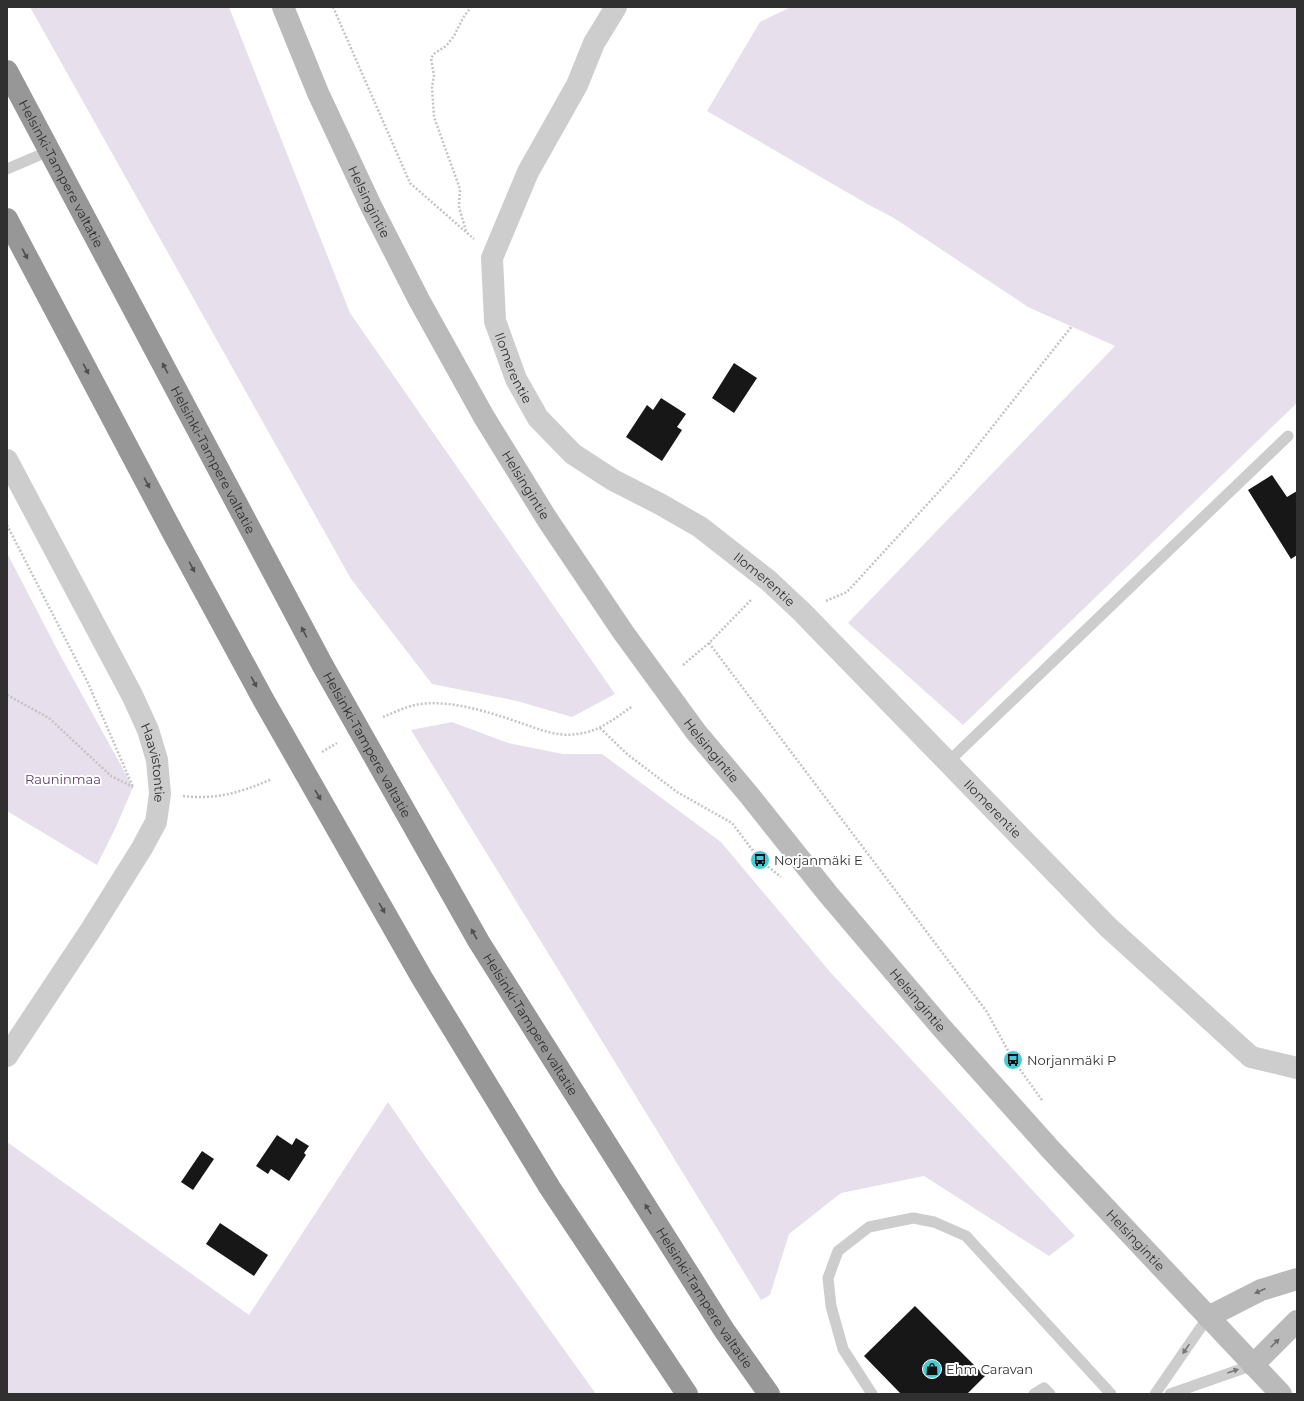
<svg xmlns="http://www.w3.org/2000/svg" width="1304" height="1401" viewBox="0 0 1304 1401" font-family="Montserrat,sans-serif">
<rect width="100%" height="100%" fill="#fff"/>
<path fill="#e7dfeb" d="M30 7H229L350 313 615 694 572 717 517 701 432 684 351 579Z
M791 7H1297V403L963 725 848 623 1115 346 1028 307 894 218 869 205 707 111 760 22Z
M7 553 59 653 133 787 116 827 97 865 7 811Z
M452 722 508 743 563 754H602L721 842 831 973 1075 1236 1049 1256 924 1176 841 1193 789 1234 770 1295 761 1300 411 730Z
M388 1102 425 1156 596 1394H7V1142L249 1315Z"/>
<path fill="#171717" d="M734 363 757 378 734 413 712 398Z
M661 398 686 414 677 427 682 430 662 461 626 437 647 405 653 410Z
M1272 475 1287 497 1297 491V555L1291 559 1248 490Z
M277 1135 292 1145 296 1138 309 1146 304 1153 306 1155 289 1181 271 1169 268 1174 256 1166Z
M202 1151 214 1159 193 1190 181 1182Z
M220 1223 268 1255 254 1276 206 1244Z
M915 1306 985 1376 967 1394H901L864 1356Z"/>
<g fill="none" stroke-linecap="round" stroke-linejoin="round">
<path stroke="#c4c4c4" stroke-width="2.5" stroke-dasharray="2 2" stroke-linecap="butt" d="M333 7 410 183 474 239
M466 231 459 207 460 189 434 117 432 87 434 76 431 58 435 53 446 46 454 36 463 18 471 7
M7 525 88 683 133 787
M826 601 847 592 955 474 1072 326
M709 643 987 1012 1013 1060 1042 1100
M683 665 709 643 752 599
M7 695 49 718 111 776 133 787
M383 717C395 712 407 706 420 704 455 700 491 713 524 724 541 730 558 737 577 734 599 732 615 718 633 706
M600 728 627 754 677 792 732 823 760 860 781 877
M322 752 337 743
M183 796C217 800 242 792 272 779"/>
<path stroke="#cdcdcd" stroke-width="11" d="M7 169 49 151
M948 762 1288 436
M872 1394 843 1349 831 1306 828 1278 838 1251 869 1227 913 1218 934 1222 966 1236 1111 1394
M1034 1394 1044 1388 1050 1394
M1155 1394 1208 1317
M1170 1394 1253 1365"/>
<g stroke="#cdcdcd" stroke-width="22">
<path id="s1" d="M616 7 594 43 577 85 528 172 492 258 495 321 516 379 538 418 573 454 613 480 660 504 700 527 769 581 802 612 1108 927 1251 1057 1297 1068"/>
<path id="s2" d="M7 460 132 695 148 730 157 760 160 794 156 822 142 848 90 931 7 1056"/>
</g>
<g stroke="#bababa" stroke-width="22">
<path id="s3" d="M283 7 318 93 371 206 419 300 484 417 547 519 623 632 696 732 749 795 828 894 941 1027 1052 1151 1281 1394"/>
<path d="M1208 1317 1261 1290 1297 1279"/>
<path d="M1253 1365 1297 1321"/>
</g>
<g stroke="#979797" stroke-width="22">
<path id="s4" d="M7 71 323 666 479 942 724 1330 769 1394"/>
<path d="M7 219 173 533 263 699 422 978 550 1188 687 1394"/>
</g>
</g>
<defs><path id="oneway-solid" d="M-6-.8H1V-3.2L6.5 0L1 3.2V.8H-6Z"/></defs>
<g fill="#4f4f4f">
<use href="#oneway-solid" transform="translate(25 254) rotate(62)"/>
<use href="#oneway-solid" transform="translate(165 368) rotate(-118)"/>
<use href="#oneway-solid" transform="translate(86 369) rotate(62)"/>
<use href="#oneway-solid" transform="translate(147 483) rotate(62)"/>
<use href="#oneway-solid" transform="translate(192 567) rotate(62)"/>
<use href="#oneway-solid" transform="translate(304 632) rotate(-118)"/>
<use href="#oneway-solid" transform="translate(254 682) rotate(62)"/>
<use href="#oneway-solid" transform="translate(318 795) rotate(60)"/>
<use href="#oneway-solid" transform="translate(382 908) rotate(60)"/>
<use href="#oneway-solid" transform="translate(474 934) rotate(-119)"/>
<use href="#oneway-solid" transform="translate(648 1209) rotate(-122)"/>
</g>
<g fill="#6e6e6e">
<use href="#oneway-solid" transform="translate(1260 1291) rotate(156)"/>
<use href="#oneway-solid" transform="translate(1275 1343) rotate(-45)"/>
</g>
<g fill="#777">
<use href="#oneway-solid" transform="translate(1186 1349) rotate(125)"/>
<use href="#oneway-solid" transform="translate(1233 1371) rotate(-19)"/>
</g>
<defs>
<symbol id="bus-disc" viewBox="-11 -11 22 22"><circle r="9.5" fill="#44ccd5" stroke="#fff"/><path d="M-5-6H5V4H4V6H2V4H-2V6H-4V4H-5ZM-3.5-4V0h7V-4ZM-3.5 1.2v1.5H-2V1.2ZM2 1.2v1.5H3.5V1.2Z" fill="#111"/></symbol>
<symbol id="shop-disc" viewBox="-11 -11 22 22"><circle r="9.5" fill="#44ccd5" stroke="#fff"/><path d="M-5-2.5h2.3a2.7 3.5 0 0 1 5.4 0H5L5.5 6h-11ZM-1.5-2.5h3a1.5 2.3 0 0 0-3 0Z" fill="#111"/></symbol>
</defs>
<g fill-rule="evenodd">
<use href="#bus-disc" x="749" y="849" width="22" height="22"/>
<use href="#bus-disc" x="1002" y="1049" width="22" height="22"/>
<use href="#shop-disc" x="921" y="1358" width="22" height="22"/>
</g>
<g text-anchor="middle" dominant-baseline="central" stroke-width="4" stroke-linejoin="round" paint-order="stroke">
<g font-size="13" fill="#303030" stroke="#fff">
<text stroke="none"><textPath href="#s4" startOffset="116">Helsinki-Tampere valtatie</textPath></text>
<text stroke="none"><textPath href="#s3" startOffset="213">Helsingintie</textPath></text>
<text stroke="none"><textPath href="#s1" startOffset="394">Ilomerentie</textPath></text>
<text stroke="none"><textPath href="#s4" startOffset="440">Helsinki-Tampere valtatie</textPath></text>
<text stroke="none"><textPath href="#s3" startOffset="537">Helsingintie</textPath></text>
<text stroke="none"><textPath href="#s1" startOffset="730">Ilomerentie</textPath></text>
<text stroke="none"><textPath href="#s4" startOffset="764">Helsinki-Tampere valtatie</textPath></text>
<text stroke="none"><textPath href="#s3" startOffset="861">Helsingintie</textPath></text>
<text stroke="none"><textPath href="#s2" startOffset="338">Haavistontie</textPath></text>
<text stroke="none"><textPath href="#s1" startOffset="1054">Ilomerentie</textPath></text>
<text stroke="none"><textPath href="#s3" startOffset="1185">Helsingintie</textPath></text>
<text stroke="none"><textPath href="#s4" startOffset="1088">Helsinki-Tampere valtatie</textPath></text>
<text stroke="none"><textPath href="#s3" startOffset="1509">Helsingintie</textPath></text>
<text stroke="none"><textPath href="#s4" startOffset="1412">Helsinki-Tampere valtatie</textPath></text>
</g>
<g font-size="13" fill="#5b4168" stroke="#fff">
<text x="63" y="779">Rauninmaa</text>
</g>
<g font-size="13" fill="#303030" stroke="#fff" text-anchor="start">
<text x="774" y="860">Norjanmäki E</text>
<text x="1027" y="1060">Norjanmäki P</text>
<text x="946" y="1369">Ehm Caravan</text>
</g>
</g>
<rect width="1304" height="1401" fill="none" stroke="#303030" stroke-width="16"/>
</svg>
